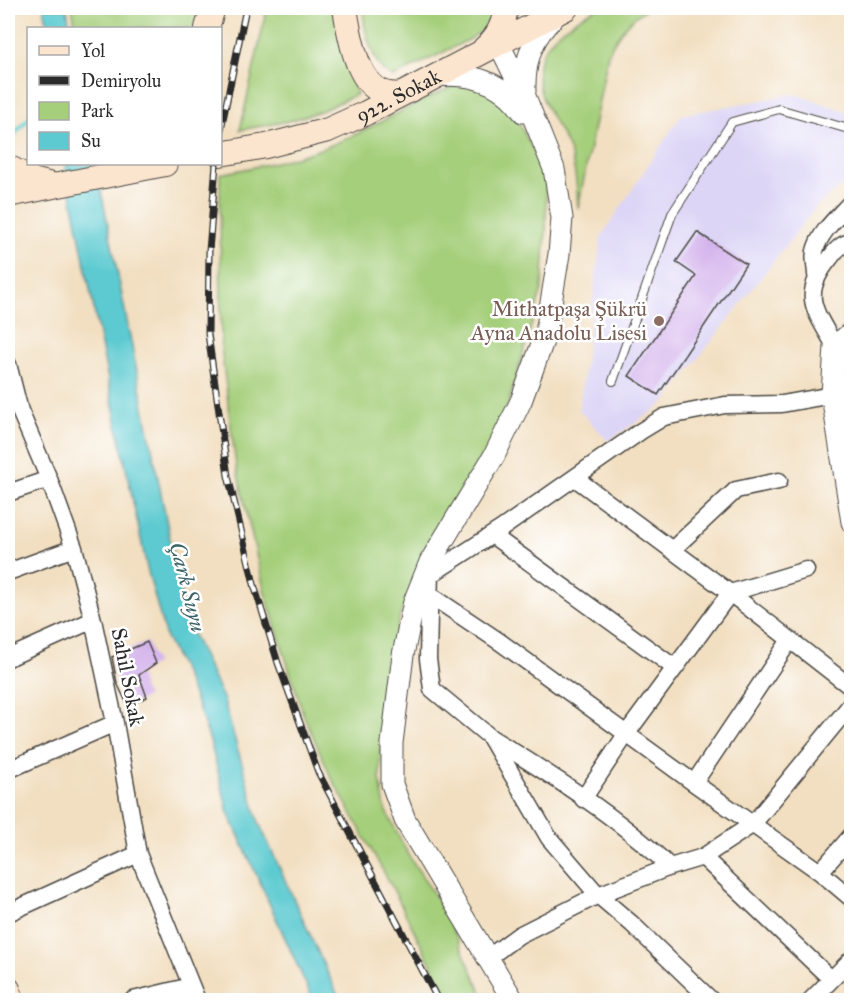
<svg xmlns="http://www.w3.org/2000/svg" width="859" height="1008" viewBox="0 0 859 1008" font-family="'IM FELL Great Primer',serif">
<rect width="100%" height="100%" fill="#fff"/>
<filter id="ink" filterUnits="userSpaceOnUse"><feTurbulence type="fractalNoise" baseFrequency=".0167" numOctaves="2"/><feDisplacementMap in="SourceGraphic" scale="12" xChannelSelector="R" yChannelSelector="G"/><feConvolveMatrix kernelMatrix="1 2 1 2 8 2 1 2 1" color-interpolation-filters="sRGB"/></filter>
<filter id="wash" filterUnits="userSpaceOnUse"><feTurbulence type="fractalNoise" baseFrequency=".008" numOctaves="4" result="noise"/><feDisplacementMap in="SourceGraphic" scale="24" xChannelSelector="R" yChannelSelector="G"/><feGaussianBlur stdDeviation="1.35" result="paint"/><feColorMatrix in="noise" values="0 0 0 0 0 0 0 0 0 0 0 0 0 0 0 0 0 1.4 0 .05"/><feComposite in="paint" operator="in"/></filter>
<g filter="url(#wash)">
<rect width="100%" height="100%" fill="#f2dfc1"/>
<path fill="#dcd5f6" d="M794 94 851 113V178L816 207 662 405 608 441 579 410 601 237 681 115Z"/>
<path fill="#a5cf7a" stroke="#687d52" stroke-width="1.5" d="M72 8H212L204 28H76Z
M267 8H335L347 66 357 94 321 111 289 121 240 130Z
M363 8H495L491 23 472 38 393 77C373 70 363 27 363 8Z
M597 8H649C629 17 617 35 608 54L578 209C577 189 576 169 569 150 563 134 552 120 545 104 523 54 556 29 597 8Z
M460 84 484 88 512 109 536 156 546 164V229L542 289 508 404 492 447 401 612 391 655 380 751V778L385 809 409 856 443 908 481 991 492 1000H449L392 887 331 777 304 716 265 593 236 466 221 347 220 174C260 166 298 159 336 143 378 126 417 100 460 84Z"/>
<path fill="#5ccad0" stroke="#447a7e" stroke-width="1.5" d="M44 8H67L70 28H48Z
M65 164H96L186 620 223 698 259 823 340 1000H313L228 812 211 744 200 712 184 673 166 638 147 568 118 430Z"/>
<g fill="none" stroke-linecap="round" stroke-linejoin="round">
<path stroke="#5ccad0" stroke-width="4.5" d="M8 141 28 119"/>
</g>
<g id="blocks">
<path fill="#d4b3ec" d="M697 232 746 264 658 395 629 376 696 276 676 262Z
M147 642 156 663 139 675 147 697 128 706 117 683 112 657Z"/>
</g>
</g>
<g filter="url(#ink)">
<use href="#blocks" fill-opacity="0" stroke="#494642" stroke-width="1.5"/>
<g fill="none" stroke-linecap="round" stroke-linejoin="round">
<defs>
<path id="service" d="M613 381 672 214 732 122 779 109 852 130"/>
<path id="minor" d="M816 275C816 267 813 258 815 251 820 231 839 216 852 201
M835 346C814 309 800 295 830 258 835 251 843 242 852 242
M8 364 20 411 49 479 74 548 93 620 115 723 138 854 197 1000
M575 478 730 593 852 688
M8 493 49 479
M492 535 675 668
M673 549 736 490 779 481
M430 569 428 659 432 689 490 737 549 838 598 895 632 924 711 1000
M8 572 74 548
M430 575 501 529 641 431 664 417 725 405 782 404 832 395
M430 595 500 642 694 783 820 872 852 899
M8 658 93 620
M493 739C553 776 619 818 670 867
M8 770 115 723
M694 783 790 640
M583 799 627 733 730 593 806 570
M703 857 831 979
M820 872 852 835
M8 913 138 854
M489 957 519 935 598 895 670 867 703 857 753 824 852 703
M133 1000 191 986
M811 1000 852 959"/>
<path id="tertiary" d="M502 27 500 36 503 52 526 99 554 169 562 218 559 254 546 333 521 401 494 456 430 562 414 602 403 655 392 743V784L405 820 513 1000
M435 76C471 72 503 82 523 112
M525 92C524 61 532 37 555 16
M852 332 835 346 832 395 852 522"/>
<g id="secondary">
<path d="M345 8C350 38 358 101 401 94"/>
<path d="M207 28 213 8"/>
<path d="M485 48C498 37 504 24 506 8"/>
<path id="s1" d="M220 154 266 146 328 130 366 113 566 8"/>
<path d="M8 167 33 180 52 185"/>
<path d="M8 195 165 164"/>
<path d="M8 989 12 1000"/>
</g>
</defs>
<use href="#service" stroke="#494642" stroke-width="10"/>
<use href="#minor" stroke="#494642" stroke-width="19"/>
<use href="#tertiary" stroke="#494642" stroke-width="23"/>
<use href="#secondary" stroke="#494642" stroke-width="26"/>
<use href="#service" stroke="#fff" stroke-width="8"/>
<use href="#minor" stroke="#fff" stroke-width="16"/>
<use href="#tertiary" stroke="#fff" stroke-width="21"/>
<use href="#secondary" stroke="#fce5cf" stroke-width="24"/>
<defs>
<path id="rail" d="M220 134 246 8
M216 164 209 251 208 334 228 476 255 588 278 663 318 772 438 1000"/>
</defs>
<use href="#rail" stroke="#2b2b2b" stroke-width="7"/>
<use href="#rail" stroke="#fff" stroke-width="4.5" stroke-dasharray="14" stroke-linecap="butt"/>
</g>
</g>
<circle fill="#8d6e63" stroke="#fff" stroke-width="2" cx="659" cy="321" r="6"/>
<g text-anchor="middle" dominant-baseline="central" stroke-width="5" stroke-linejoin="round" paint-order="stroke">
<g font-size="21" fill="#2b2b2b" stroke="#fff">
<text stroke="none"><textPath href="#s1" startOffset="189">922. Sokak</textPath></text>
<text transform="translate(128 677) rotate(79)">Sahil Sokak</text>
</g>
<g font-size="21" fill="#785e54" stroke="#fff" text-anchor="end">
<text x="647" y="309">Mithatpaşa Şükrü<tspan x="647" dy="24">Ayna Anadolu Lisesi</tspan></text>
</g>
<g font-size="22" font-style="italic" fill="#3c6365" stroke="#fff">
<text transform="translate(188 587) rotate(76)">Çark Suyu</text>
</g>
</g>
<rect width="859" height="1008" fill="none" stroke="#fff" stroke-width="30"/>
<rect x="27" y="27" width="195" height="138" fill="#ffffff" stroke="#aaaaaa" stroke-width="1.5"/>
<rect x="39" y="46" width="30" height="9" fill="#fce5cf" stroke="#aaaaaa" stroke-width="1.5"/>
<text x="81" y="57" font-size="18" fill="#2b2b2b">Yol</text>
<rect x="39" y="76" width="30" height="9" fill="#2b2b2b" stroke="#aaaaaa" stroke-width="1.5"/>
<text x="81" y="87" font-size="18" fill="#2b2b2b">Demiryolu</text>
<rect x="39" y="102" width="30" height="18" fill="#a5cf7a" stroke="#aaaaaa" stroke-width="1.5"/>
<text x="81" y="117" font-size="18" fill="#2b2b2b">Park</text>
<rect x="39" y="132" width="30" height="18" fill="#5ccad0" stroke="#aaaaaa" stroke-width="1.5"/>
<text x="81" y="147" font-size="18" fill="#2b2b2b">Su</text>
</svg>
